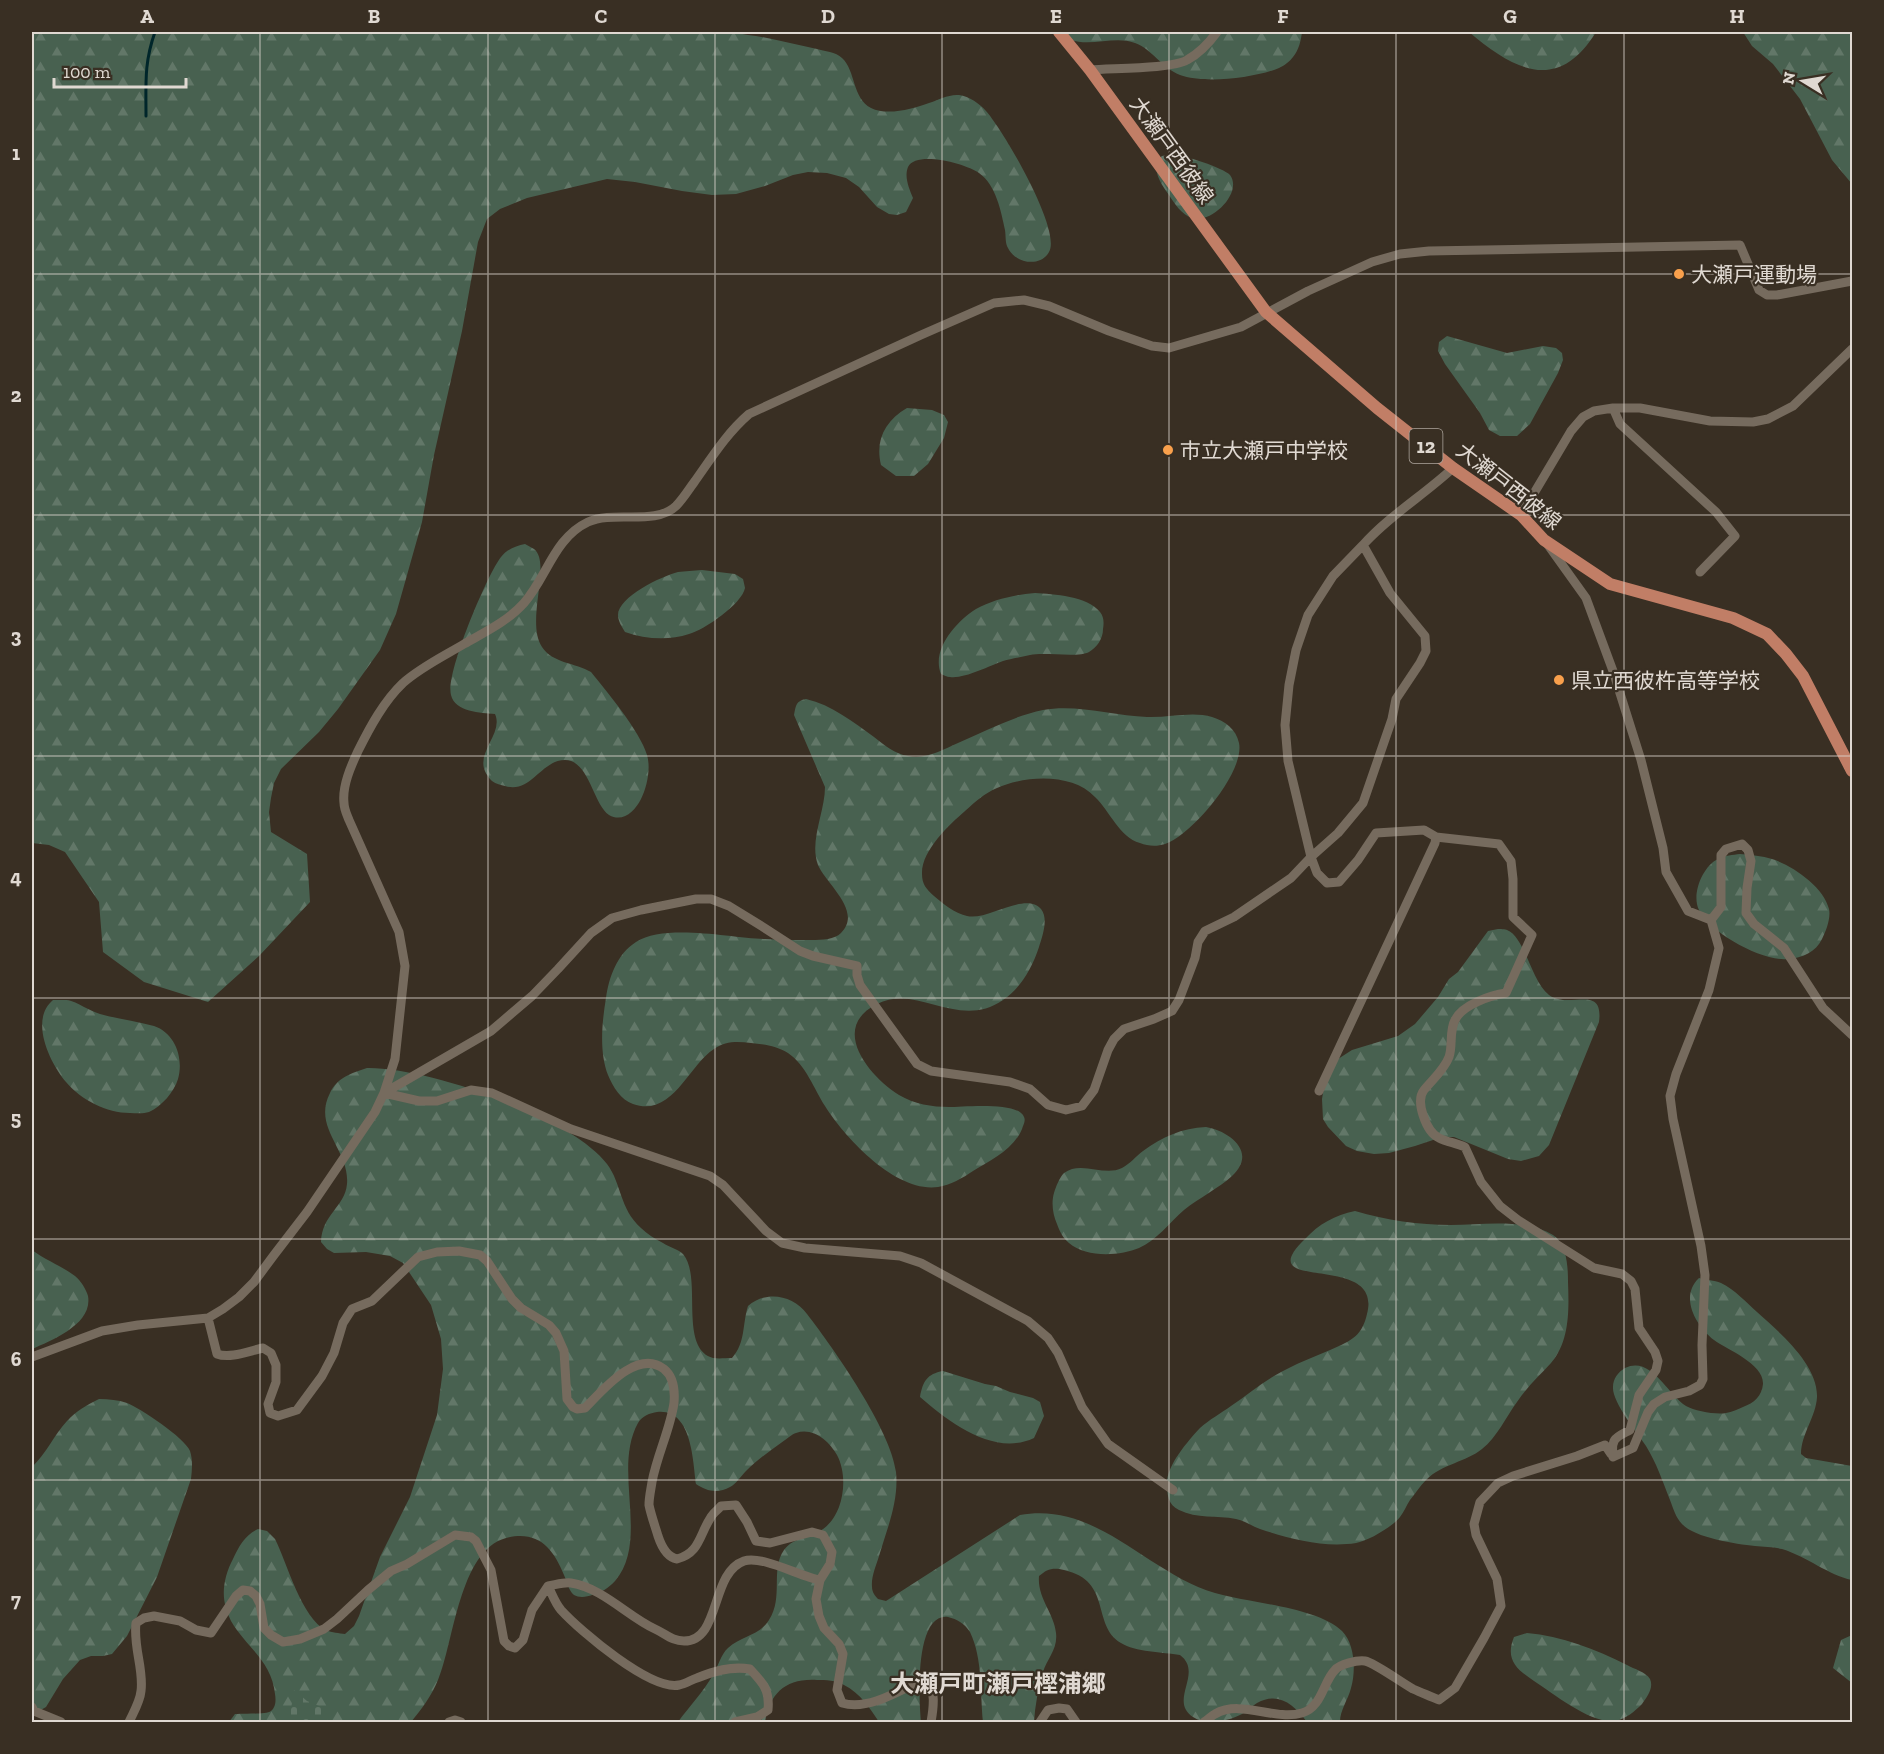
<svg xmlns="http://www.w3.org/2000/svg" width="1884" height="1754" viewBox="0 0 1884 1754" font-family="'Zilla Slab','Noto Sans JP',serif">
<defs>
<pattern id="forest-firs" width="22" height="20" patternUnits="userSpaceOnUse" patternTransform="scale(1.5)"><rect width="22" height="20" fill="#486150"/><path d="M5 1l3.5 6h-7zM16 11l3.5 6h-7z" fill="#627768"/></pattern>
<pattern id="cemetery-stones" width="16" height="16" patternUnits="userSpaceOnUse" patternTransform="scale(1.5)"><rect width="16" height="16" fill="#486150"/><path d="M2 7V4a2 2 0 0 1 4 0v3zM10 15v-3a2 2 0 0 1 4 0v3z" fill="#627768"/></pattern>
</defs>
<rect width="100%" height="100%" fill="#392f23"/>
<path fill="url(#forest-firs)" d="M32 32H732C745 35 759 36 772 39 787 42 802 46 817 49 824 51 836 52 842 58 856 71 852 98 871 108 887 116 913 109 929 103 938 100 949 94 959 95 969 96 980 104 986 111 1003 130 1062 230 1049 252 1040 268 1015 263 1008 248 1005 243 1006 236 1005 230 1001 211 996 185 979 173 967 164 916 150 908 167 904 177 909 188 913 198L906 212 897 215 889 214 877 207 859 187 846 178 827 173 808 172 793 175 765 186 736 194 712 195 682 191 635 182 607 179 527 198 500 209 487 219 478 242 462 331 434 455 422 522 396 614 380 650 338 709 319 732 281 769 274 783 271 798 269 812 271 832 307 854 310 902 259 956 208 1002 144 982 103 952 99 902 65 852 49 845 32 843Z
M1055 32H1302C1301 40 1299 50 1293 57 1290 61 1284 66 1279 68 1255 78 1204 84 1180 75 1162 68 1152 49 1135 43 1115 35 1092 47 1071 40 1066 38 1060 34 1055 32Z
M1469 32H1596C1558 94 1514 70 1469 32Z
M1743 32H1852V184L1832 160 1800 99 1773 64 1752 46Z
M1173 154C1183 155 1224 168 1230 175 1243 192 1212 224 1192 218 1182 215 1174 203 1169 195 1161 184 1155 175 1156 161L1162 156Z
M1447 336 1507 353 1543 346 1556 348 1562 353 1563 360 1558 373 1530 424 1517 436H1500L1489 430 1480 413 1445 364 1438 351 1439 342Z
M907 408 932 410 944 415 948 422 944 438 928 464 914 476H896L881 465C875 440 885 421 907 408Z
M525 544C528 546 531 547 534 549 552 563 525 622 542 647 552 663 576 663 591 672 607 692 640 731 647 755 651 768 647 787 641 799 635 811 623 823 609 815 593 804 589 760 565 760 541 760 531 794 505 786 501 785 496 784 492 781 467 757 505 736 495 714 481 713 455 712 451 695 445 674 487 575 501 557 507 549 516 546 525 544Z
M702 570 735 574 743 579C743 579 745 587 745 588 742 604 704 630 689 634 668 641 645 639 625 632 622 627 618 621 618 615 618 597 662 576 678 572 685 571 694 571 702 570Z
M1035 593C1053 594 1088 596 1100 612 1104 617 1104 623 1103 629 1103 639 1097 647 1089 652 1079 658 1045 652 1030 655 1021 657 1011 659 1003 661 989 666 964 679 950 677 947 677 944 675 941 674 931 649 957 621 976 609 994 599 1015 595 1035 593Z
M806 699C832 705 853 722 874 737 884 745 895 754 908 756 925 760 942 750 958 743 985 731 1014 716 1043 710 1078 704 1113 716 1147 717 1168 718 1192 711 1212 717 1225 721 1236 729 1239 743 1245 772 1192 835 1165 844 1156 847 1148 846 1140 843 1119 837 1110 811 1095 797 1073 773 1026 775 997 788 985 793 975 802 965 811 949 825 921 851 922 874 922 884 926 889 934 896 942 903 956 914 967 916 988 921 1025 891 1041 909 1049 919 1042 937 1039 947 1032 968 1021 988 1003 1000 958 1031 918 983 877 1004 829 1028 869 1076 899 1095 914 1104 932 1107 949 1107 963 1107 1018 1101 1024 1117 1026 1121 1023 1125 1022 1129 1014 1149 990 1161 973 1171 963 1178 950 1185 938 1187 896 1193 845 1138 825 1106 814 1089 806 1065 788 1053 777 1046 763 1044 751 1043 737 1041 725 1041 714 1049 688 1066 672 1118 633 1104 621 1100 613 1087 608 1075 599 1052 602 1022 606 998 609 977 617 954 636 942 665 923 731 938 765 939 778 940 791 940 804 940 816 940 833 941 841 933 863 911 826 884 818 865 809 841 825 812 825 787L794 715C796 705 796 701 806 699Z
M1740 854C1751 855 1762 856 1772 859 1792 865 1824 887 1829 909 1831 918 1826 931 1822 939 1816 952 1802 958 1788 959 1763 962 1710 933 1699 910 1691 894 1703 866 1718 859 1725 855 1733 855 1740 854Z
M1498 929C1499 929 1506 929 1507 930 1525 937 1531 981 1549 995 1569 1010 1604 983 1599 1022L1549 1145 1539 1156 1521 1161 1508 1159 1454 1137H1442L1415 1146 1389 1153 1374 1154 1357 1151 1346 1146 1328 1127 1323 1119 1322 1099 1325 1081 1338 1059 1352 1050 1398 1036 1415 1024 1438 997 1449 979 1458 972 1488 931Z
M53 1000C57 1000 62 1000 67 1000 78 1002 89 1011 100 1014 118 1019 136 1021 154 1026 175 1033 184 1058 178 1079 174 1092 162 1106 149 1112 143 1114 136 1113 130 1113 107 1113 81 1100 66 1082 50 1063 29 1020 53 1000Z
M367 1068C426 1067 571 1116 607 1164 622 1184 619 1208 641 1228 647 1234 655 1239 663 1243 669 1247 678 1249 683 1254 703 1277 678 1348 713 1358 719 1359 726 1358 732 1358 746 1342 742 1325 748 1306 766 1290 793 1295 807 1314 834 1349 891 1430 896 1472 899 1501 887 1529 879 1556 876 1566 871 1577 872 1587 872 1592 875 1596 878 1599L886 1601 1020 1515C1097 1501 1147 1573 1215 1593 1249 1603 1317 1607 1342 1631 1355 1644 1356 1671 1351 1688 1348 1700 1340 1710 1340 1722H1307C1294 1705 1279 1691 1257 1703 1252 1706 1248 1711 1242 1714 1229 1721 1206 1726 1193 1717 1168 1700 1204 1673 1180 1655 1163 1652 1135 1652 1121 1643 1091 1625 1113 1581 1064 1570 1053 1567 1047 1569 1039 1576 1037 1598 1054 1613 1056 1633 1058 1649 1047 1659 1043 1672 1038 1689 1035 1706 1034 1722H983C980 1693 983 1659 970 1632 965 1624 957 1619 948 1617 914 1613 919 1701 921 1722H879C870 1708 860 1693 844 1685 836 1680 826 1680 817 1680 786 1678 770 1693 765 1722H678C689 1707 703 1692 713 1675 718 1667 721 1654 728 1648 741 1636 759 1636 769 1620 784 1597 770 1570 784 1550 798 1531 825 1543 839 1507 845 1491 845 1470 837 1455 829 1441 813 1427 796 1433 792 1434 788 1438 785 1440 771 1450 758 1459 746 1471 741 1476 736 1484 730 1487 718 1494 706 1491 696 1484 693 1461 692 1408 657 1412 650 1413 642 1416 638 1423 612 1470 650 1540 615 1581 609 1588 600 1593 592 1595 587 1597 579 1598 574 1595 568 1590 567 1581 564 1575 553 1548 538 1530 506 1538 459 1551 454 1642 438 1680 432 1695 421 1710 411 1722H229L235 1714C244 1713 266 1715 271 1711 276 1707 276 1700 275 1694 272 1661 246 1647 231 1621 229 1617 227 1612 226 1608 221 1592 225 1574 233 1559 239 1546 245 1535 258 1529L267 1531 275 1539C287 1563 302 1619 326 1630 332 1633 339 1633 345 1634L354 1626 359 1616 380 1557 410 1497 437 1415 443 1369 441 1339 431 1305 403 1263 390 1256 366 1252 334 1253 327 1249 321 1242C322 1214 345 1207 347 1184 350 1150 312 1128 330 1093 337 1078 351 1073 367 1068Z
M1206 1127C1229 1131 1258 1152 1232 1176 1219 1188 1199 1198 1184 1210 1170 1222 1156 1241 1139 1248 1120 1256 1086 1258 1069 1243 1063 1238 1060 1232 1057 1224 1053 1215 1051 1203 1054 1193 1056 1187 1059 1178 1064 1173 1081 1160 1104 1177 1122 1168 1130 1164 1136 1156 1143 1151 1162 1137 1182 1128 1206 1127Z
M1355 1211C1386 1220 1419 1225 1451 1225 1482 1225 1525 1218 1553 1235 1567 1244 1568 1267 1568 1282 1569 1309 1570 1341 1551 1363 1539 1376 1527 1387 1517 1402 1506 1417 1497 1437 1482 1449 1466 1462 1442 1464 1426 1480 1420 1486 1415 1494 1410 1500 1406 1506 1404 1512 1400 1517 1392 1527 1368 1541 1356 1543 1324 1548 1290 1539 1260 1529 1252 1526 1245 1521 1236 1519 1217 1515 1197 1519 1179 1510 1168 1505 1167 1494 1167 1483 1167 1465 1188 1441 1200 1428 1209 1420 1221 1413 1231 1406 1246 1396 1259 1385 1274 1376 1294 1364 1317 1356 1339 1346 1355 1339 1363 1332 1367 1314 1384 1250 1247 1295 1305 1239 1319 1224 1335 1215 1355 1211Z
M32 1250C45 1260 62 1266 75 1276 81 1281 86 1289 88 1296 93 1324 52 1340 32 1349Z
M1699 1278C1706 1280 1714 1280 1721 1283 1735 1290 1746 1302 1757 1312 1779 1332 1818 1364 1817 1397 1816 1417 1801 1434 1801 1454L1806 1458 1852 1466V1580C1828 1575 1808 1557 1782 1549 1774 1547 1764 1547 1755 1546 1736 1544 1695 1538 1682 1524 1676 1518 1673 1508 1670 1500 1663 1482 1656 1462 1646 1446 1637 1432 1612 1402 1613 1387 1613 1379 1618 1372 1625 1368 1651 1355 1668 1395 1686 1406 1695 1411 1716 1415 1726 1413 1732 1412 1738 1409 1743 1407 1754 1403 1762 1396 1763 1384 1764 1364 1728 1350 1714 1340 1696 1326 1679 1297 1699 1278Z
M943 1371 985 1384 996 1386 1010 1392 1033 1398 1040 1402 1044 1416 1034 1438C994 1457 949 1422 920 1397 923 1381 927 1374 943 1371Z
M99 1399C109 1399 118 1400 127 1403 140 1408 185 1438 190 1451 193 1460 192 1470 191 1479L157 1577 127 1636 112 1654 103 1656H91L80 1660 63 1679 46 1707 32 1715V1467C46 1454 54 1435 67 1421 76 1411 87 1405 99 1399Z
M1527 1633C1561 1636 1596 1649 1627 1665 1634 1669 1646 1672 1650 1679 1654 1688 1647 1697 1642 1704 1635 1711 1626 1719 1615 1721 1591 1724 1554 1694 1534 1681 1516 1669 1505 1659 1514 1637Z
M1852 1635V1683L1833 1668 1841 1640Z"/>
<path fill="url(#cemetery-stones)" d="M294 1690 307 1701 324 1708 328 1722H289Z"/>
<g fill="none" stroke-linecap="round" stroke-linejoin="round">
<path stroke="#00262a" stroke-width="3" d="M146 116C146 83 144 63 155 32"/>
<path stroke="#766b5e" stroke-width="9" d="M1090 70C1111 68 1172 69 1187 60 1200 53 1209 43 1217 32
M1613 408 1620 424 1716 512 1735 536 1700 572
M1521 515 1571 431 1583 417 1594 411 1613 408H1640L1710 421 1753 422 1768 419 1793 406 1852 349
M1363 545 1333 576 1308 615 1296 650 1289 685 1285 725 1288 761 1311 857 1317 873 1327 883 1339 882 1358 860 1376 833 1424 830 1436 837 1499 844 1511 861 1513 879V917L1532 935 1506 993C1491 995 1462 1005 1455 1020 1449 1031 1453 1046 1449 1057 1444 1070 1433 1079 1424 1090 1415 1101 1426 1132 1439 1138 1447 1142 1456 1143 1465 1147L1481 1182 1500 1206 1518 1220 1594 1268 1622 1274 1631 1281 1635 1289 1639 1328 1655 1352 1658 1361 1656 1370 1639 1395 1630 1430C1615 1438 1611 1438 1613 1457
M1548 545 1586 598 1613 671 1641 760 1663 848 1666 872 1688 911 1711 920
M1711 920 1721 907V855L1726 849 1742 844 1748 850 1751 861 1747 888 1746 913 1754 924 1784 948 1823 1008 1852 1035
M1319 1091 1435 843 1436 837
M384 1093 491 1031 532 996 558 969 591 933 612 918 641 910 696 899H711L729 906 763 927 800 951 813 956 857 966V975L860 985 917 1064 931 1071 1010 1082 1030 1089 1048 1105 1066 1110 1082 1106 1094 1090 1108 1050 1114 1039 1124 1029 1154 1019 1172 1011 1179 1000 1195 958 1198 942 1205 931 1234 917 1291 878 1311 857 1338 833 1363 803 1392 719 1396 699 1420 663 1426 651 1425 636 1390 593 1363 545C1390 515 1424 495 1453 468
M384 1093 419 1101H437L471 1090 492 1093 571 1129 710 1176 723 1185 766 1231 782 1243 805 1248 900 1256 921 1263 1028 1321 1048 1338 1058 1353 1082 1407 1108 1444 1173 1490
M208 1318 217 1354C230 1359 249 1351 263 1348L271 1353 276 1365V1382L268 1404 270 1413 278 1416 297 1410 322 1376 334 1353 343 1323 352 1309 372 1301 418 1257 437 1252 459 1251 480 1255 487 1261 512 1299 521 1308 549 1325 556 1333 564 1351 567 1399 573 1407 577 1409 585 1408C602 1391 637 1348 664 1369 674 1377 675 1391 674 1403 670 1430 657 1455 652 1482 651 1489 649 1497 649 1505 651 1515 655 1526 658 1536 661 1545 666 1557 677 1559 700 1553 699 1535 711 1517 713 1513 718 1510 721 1506L736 1505 747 1522 756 1541 770 1543 812 1532 823 1535 832 1552 830 1564 820 1580 816 1599 819 1616 824 1628 839 1644 843 1654 837 1690 842 1703C870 1711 902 1689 928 1677 935 1693 934 1705 931 1722
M32 1357 102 1331 138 1325 208 1318 223 1309 239 1297 254 1282 274 1255 307 1212 375 1112 384 1093 395 1059 405 966 399 932 349 820C347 815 344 809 344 803 342 786 351 766 358 751 370 727 384 701 403 683 421 667 444 656 464 644 485 632 508 621 524 603 547 577 554 538 588 522 614 510 655 526 676 506 683 499 689 489 695 481 712 457 727 433 749 414L921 335 994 303 1024 300 1049 306 1109 331 1152 346 1169 348 1241 327 1308 291 1372 262 1400 254 1429 251 1740 245 1759 290 1767 295H1777L1852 281
M1613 1457 1633 1448 1648 1412 1654 1404 1665 1397 1689 1391 1700 1385 1703 1379 1702 1345 1705 1275 1701 1246 1673 1119 1670 1096 1676 1074 1709 990 1719 948 1711 920
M548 1586C552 1594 555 1603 561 1610 580 1631 651 1691 679 1685 685 1684 691 1680 697 1678 714 1671 731 1666 750 1669 763 1683 770 1690 768 1710L757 1717 735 1722
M32 1707 34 1711 61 1722
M129 1722C133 1713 140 1702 141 1691 144 1669 133 1647 136 1623L144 1618 154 1616 180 1621 196 1630 211 1633 236 1596 243 1590 250 1591 256 1596 260 1604 264 1628 271 1635 283 1642 300 1639 324 1629 337 1619 368 1590 391 1571 407 1564 455 1535 471 1537 476 1541 491 1570 504 1641 509 1646 515 1648 523 1640 532 1610 548 1586C555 1585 564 1582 571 1583 603 1588 627 1616 655 1629 666 1634 672 1641 684 1641 721 1641 710 1573 744 1561 762 1555 801 1577 820 1580
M449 1722 455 1720 461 1722
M1040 1722 1048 1710 1059 1708 1067 1709 1076 1722
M1204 1722C1208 1720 1211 1716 1215 1714 1241 1699 1274 1721 1302 1713 1322 1707 1323 1682 1335 1670 1340 1664 1357 1660 1365 1661 1375 1663 1402 1683 1413 1689 1422 1693 1430 1696 1439 1700L1455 1688 1484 1638 1501 1606 1497 1579 1476 1535 1474 1524 1480 1502 1498 1483 1513 1476 1577 1456 1605 1445 1611 1454"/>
<path stroke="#c17e66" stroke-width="12" d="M1059 32 1090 70 1266 312 1377 408 1453 468 1521 515 1544 540 1610 584 1733 618 1767 634 1786 654 1803 676 1852 771"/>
</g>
<path fill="none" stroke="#e0d9d2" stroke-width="1.5" stroke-opacity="0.55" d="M260 32V1722M488 32V1722M715 32V1722M942 32V1722M1169 32V1722M1396 32V1722M1624 32V1722M32 274H1852M32 515H1852M32 756H1852M32 998H1852M32 1239H1852M32 1480H1852"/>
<g fill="#f9a04c" stroke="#392f23" stroke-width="2">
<circle cx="1679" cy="274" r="6"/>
<circle cx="1168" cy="450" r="6"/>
<circle cx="1559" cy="680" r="6"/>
</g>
<g text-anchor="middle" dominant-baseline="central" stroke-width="4.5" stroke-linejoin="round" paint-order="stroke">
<rect fill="#392f23" stroke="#aea69e" stroke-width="1.5" x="1409.5" y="429" width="33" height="34" rx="4.5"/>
<g font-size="20" font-weight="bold" fill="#e0d9d2">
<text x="1426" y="446">12</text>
</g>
<g font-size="21" fill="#e0d9d2" stroke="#392f23">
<text transform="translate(1172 150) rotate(54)">大瀬戸西彼線</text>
<text transform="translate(1509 486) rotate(38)">大瀬戸西彼線</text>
</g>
<g font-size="21" fill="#e0d9d2" stroke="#392f23" text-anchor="start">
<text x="1691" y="274">大瀬戸運動場</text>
<text x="1180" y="450">市立大瀬戸中学校</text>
<text x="1571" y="680">県立西彼杵高等学校</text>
</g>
<g font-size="24" font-weight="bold" fill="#e0d9d2" stroke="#392f23">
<text x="998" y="1683">大瀬戸町瀬戸樫浦郷</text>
</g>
</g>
<rect width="1884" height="1754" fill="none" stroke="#392f23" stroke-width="66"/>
<g transform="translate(1803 81) rotate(281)" stroke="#392f23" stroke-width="4.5" paint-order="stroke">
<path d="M0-4.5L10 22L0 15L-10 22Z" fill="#e0d9d2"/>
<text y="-9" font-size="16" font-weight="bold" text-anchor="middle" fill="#e0d9d2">N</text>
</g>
<path d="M54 78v9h132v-9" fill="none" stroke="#e0d9d2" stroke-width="3"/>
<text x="63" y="78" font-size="18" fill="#e0d9d2" stroke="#392f23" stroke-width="4.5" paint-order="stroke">100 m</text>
<rect x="33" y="33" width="1818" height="1688" fill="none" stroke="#e0d9d2" stroke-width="2"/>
<g font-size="20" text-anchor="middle" font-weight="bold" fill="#e0d9d2">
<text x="147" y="23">A</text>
<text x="374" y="23">B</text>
<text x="601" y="23">C</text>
<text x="828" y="23">D</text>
<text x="1056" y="23">E</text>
<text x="1283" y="23">F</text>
<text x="1510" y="23">G</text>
<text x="1737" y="23">H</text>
<text x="16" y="160">1</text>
<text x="16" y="402">2</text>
<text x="16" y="643">3</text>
<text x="16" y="884">4</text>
<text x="16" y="1125">5</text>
<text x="16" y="1366">6</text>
<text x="16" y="1607">7</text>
</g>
</svg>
